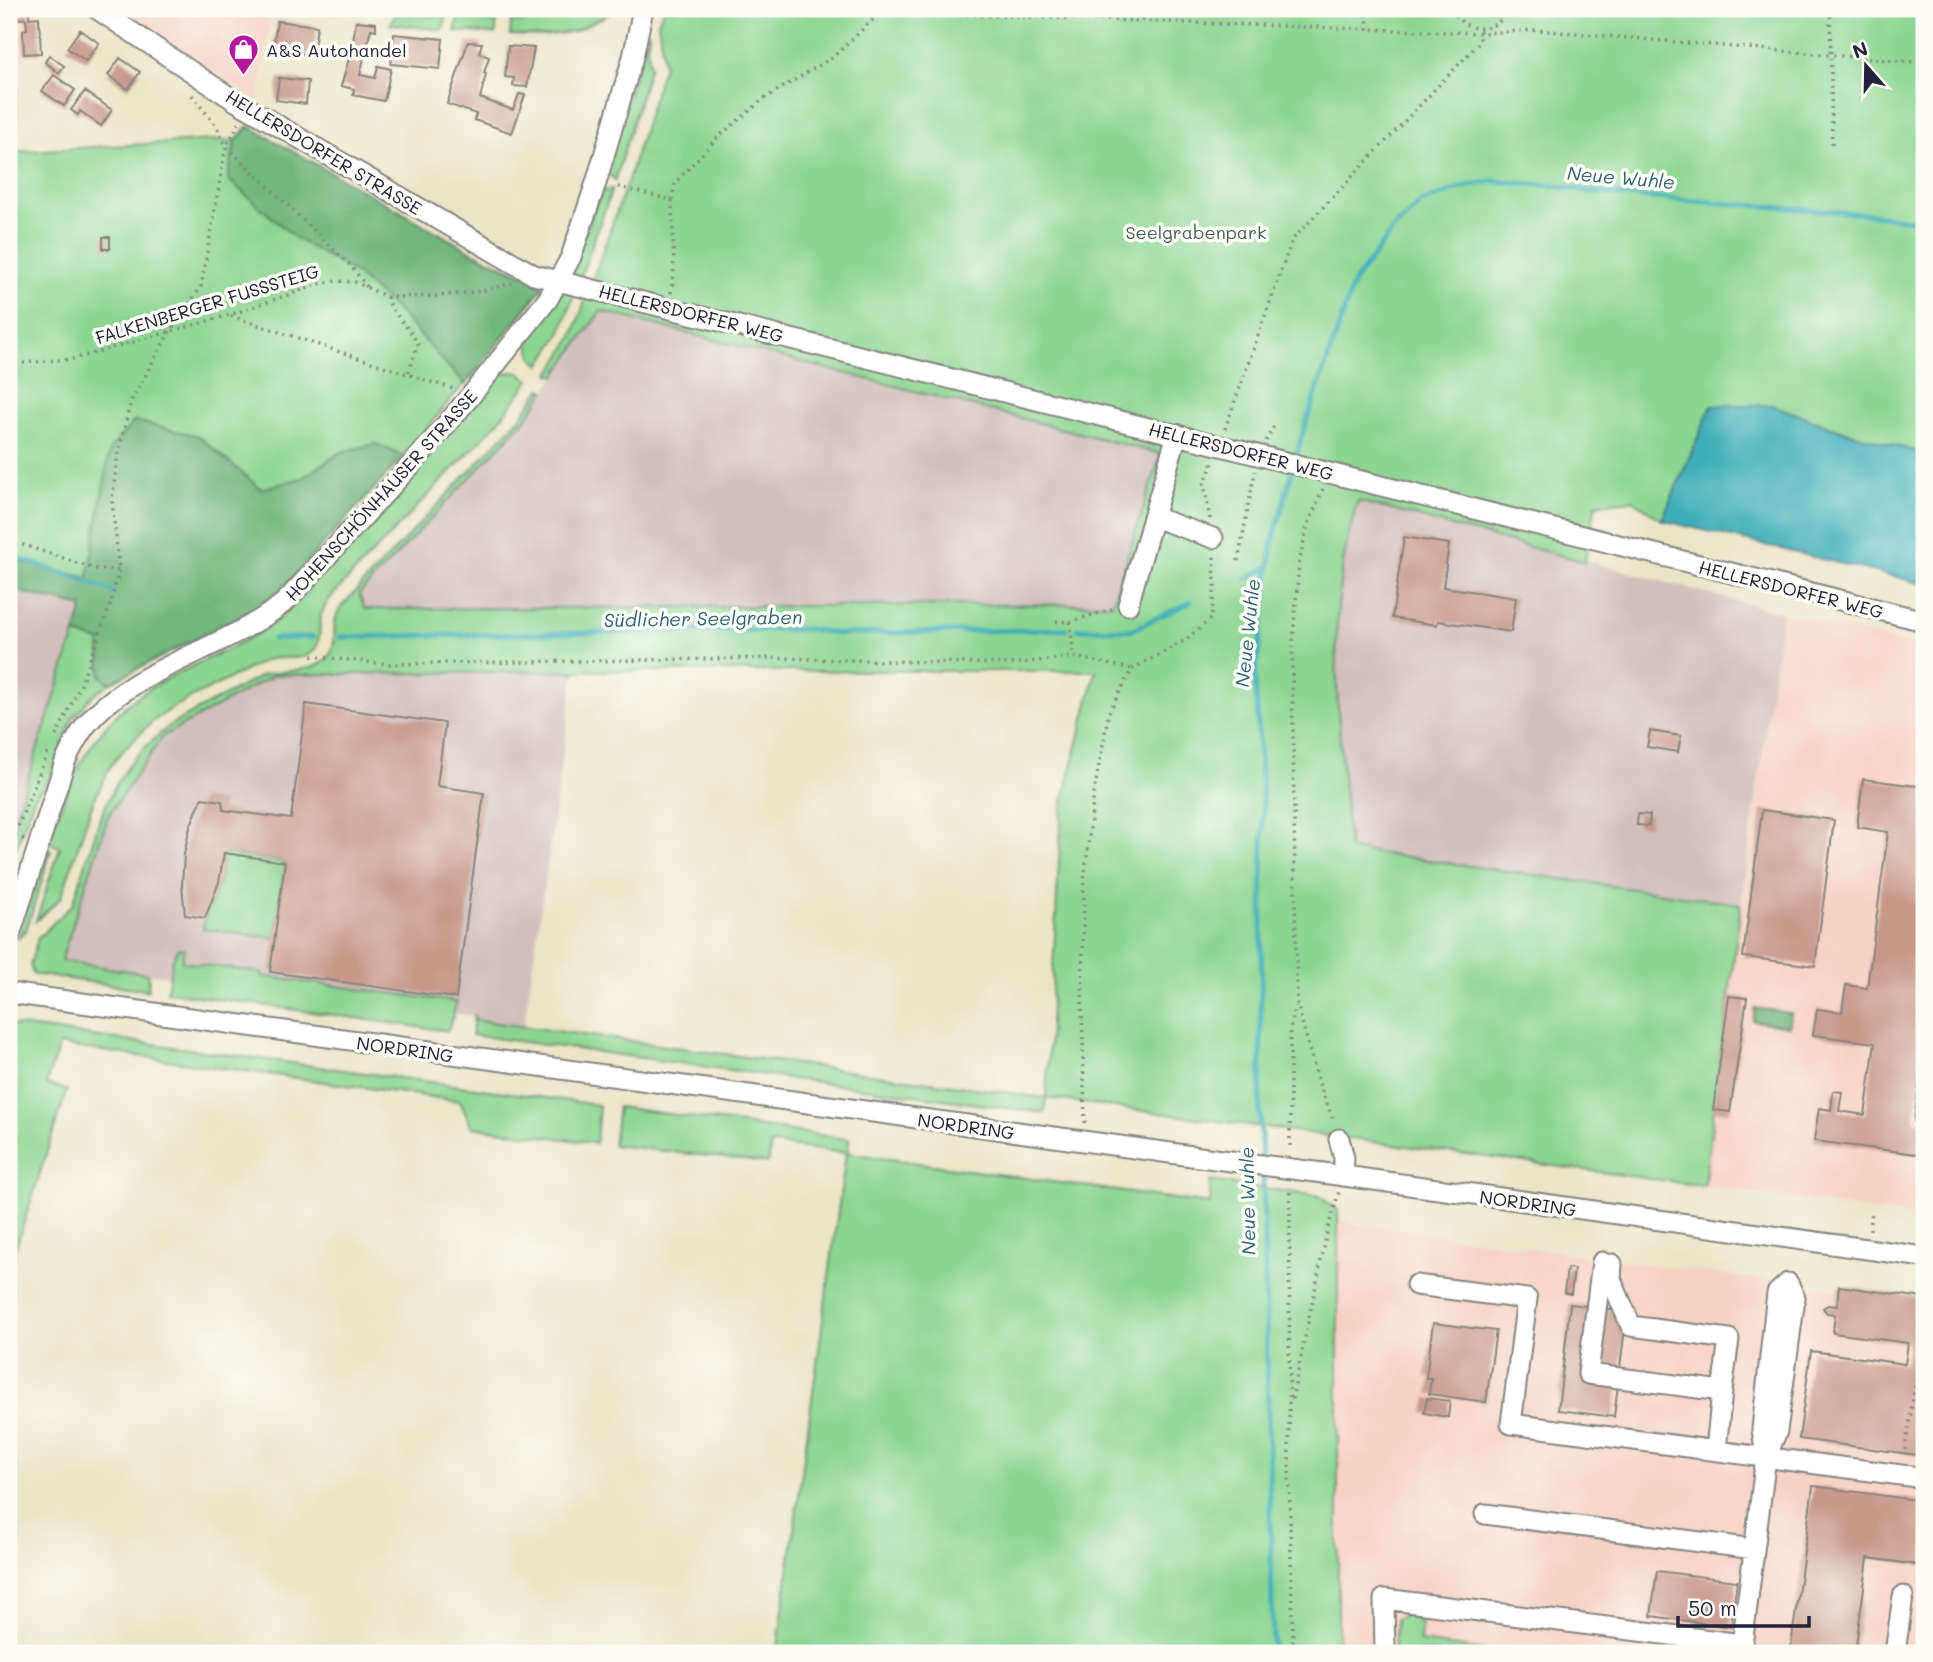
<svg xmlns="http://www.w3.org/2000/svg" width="1933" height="1662" viewBox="0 0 1933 1662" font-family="Mali,sans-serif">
<rect width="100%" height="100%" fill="#fdfcf7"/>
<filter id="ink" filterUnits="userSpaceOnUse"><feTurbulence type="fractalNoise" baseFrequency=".0143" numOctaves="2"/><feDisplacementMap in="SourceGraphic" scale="14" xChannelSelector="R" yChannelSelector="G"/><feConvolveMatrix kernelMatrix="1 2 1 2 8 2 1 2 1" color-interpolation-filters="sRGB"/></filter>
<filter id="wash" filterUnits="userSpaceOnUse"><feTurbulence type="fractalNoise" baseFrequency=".00686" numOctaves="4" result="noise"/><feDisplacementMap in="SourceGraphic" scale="28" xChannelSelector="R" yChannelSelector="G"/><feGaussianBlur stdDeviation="1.57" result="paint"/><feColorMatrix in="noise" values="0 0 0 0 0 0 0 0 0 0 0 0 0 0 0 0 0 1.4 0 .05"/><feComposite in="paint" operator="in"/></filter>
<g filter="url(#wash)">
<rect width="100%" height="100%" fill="#ebe5c7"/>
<path fill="#f6d2c3" d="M9 9H38L41 54 18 57V152H9Z
M118 9H232L272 13 258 100Z
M1782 613 1924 648V1218L1704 1186Z
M1337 1221 1838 1290 1839 1286 1924 1298V1653H1338Z"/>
<path fill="#d1bfbd" d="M601 311 1161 454 1112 604 365 609 358 595 525 420Z
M1358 501 1782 613 1741 904 1349 849 1336 671 1341 566Z
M9 589 83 607 9 837Z
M571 671 574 675 524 1026 476 1020 474 1016 61 962 108 816 163 736 274 675Z"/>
<path fill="#8cd591" stroke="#577c66" stroke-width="2" d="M588 9 615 11 575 31 545 36 510 35 511 22 552 20Z
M664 9H1924V454L1843 431 1772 405H1712L1662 520 1633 500 1596 504 1585 562 1358 501C1321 612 1341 734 1349 849L1741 904 1704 1186 1046 1098 1045 1113 472 1035 474 1016 476 1020 1046 1098 1062 806 1096 671H575L574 675 571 671 274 675 163 736 108 816 61 961 149 974 148 990 33 974 30 965 38 938 73 904 100 818 115 786 131 762 143 749 170 725 261 676C282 667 326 677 333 647 337 630 330 623 342 606L521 417 541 389 545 391 525 420 359 594 365 609 1112 604 1161 454 601 311 555 376 550 374 572 338 629 177 664 64 658 22Z
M396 13 446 17 443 30 390 24Z
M458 18 496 22V34L455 31Z
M647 32 649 33 647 48 650 66 615 180 606 172Z
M248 126 476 254 533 279 535 298 404 456 293 577 259 607H83L9 589V152L215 140 235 141Z
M612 189 579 281 567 278 602 191Z
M577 287 560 334 540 365C512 344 549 308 563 288Z
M510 372 520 373 530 380 497 423 332 596C327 602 323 608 321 616 318 630 323 650 306 656 294 660 279 656 266 660L177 705 152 722 126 747 111 765 93 802 61 898 36 921 60 847 48 842C70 776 95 718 159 683 196 662 239 647 274 623 283 616 290 608 298 601L496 377Z
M75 634 100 641 101 676 110 683 93 695 73 718 49 779 35 796 16 848 9 852V837Z
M46 849 51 851 26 931 19 937Z
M224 853 285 862 275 938 203 929 204 921 219 882Z
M178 948 184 949 182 962 262 973V976L457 1002 448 1031 167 992 172 961Z
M13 1025 599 1105 596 1143 472 1127 460 1101 59 1045 46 1084 67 1090 9 1268V1029Z
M618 1107 849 1139 848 1153 1210 1204V1181L1319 1196 1338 1210V1653H777L846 1153 771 1144 768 1163 613 1145Z
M1407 1614 1413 1616 1421 1624 1420 1642 1502 1653H1394L1396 1619Z"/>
<path fill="#71b67b" stroke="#4a6c5b" stroke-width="2" d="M248 126 476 254 533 279 543 287 465 385 398 311 356 274 294 237 228 179 235 141Z
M134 421 198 436 261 489 302 478 341 452 375 444 404 456 293 577 259 607 110 683 101 676 100 641 75 634 83 607 9 589V559L88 578 110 449Z
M1755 1008 1791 1013 1789 1026 1753 1021Z"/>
<path fill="#3daeb7" stroke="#306879" stroke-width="2" d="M1712 405H1772L1843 431 1924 454V584L1662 520Z"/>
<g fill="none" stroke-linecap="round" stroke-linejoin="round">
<path stroke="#3daeb7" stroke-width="5" d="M9 555 113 591
M1247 578 1268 567
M1078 629 1131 630 1191 602
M340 637 808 629 839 634 1066 629
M273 639 313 637
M1262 1161 1260 1114 1263 807 1255 678 1273 541 1302 435 1354 282 1394 228 1421 203 1460 188 1492 181 1554 186 1614 195 1868 214 1924 222
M1263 1170 1273 1653"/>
</g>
<g id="blocks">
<path fill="#c79889" d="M9 9H29V18L39 17 41 53 24 54 23 30 27 29 26 19 9 18Z
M277 21 317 26 313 55 273 50Z
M356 21 376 23V30L371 29 360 75 375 78 378 66 391 69 384 101 353 95 354 89 341 86 349 59H350Z
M80 30 99 43 86 61 67 48Z
M394 34 443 39 440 69 391 64Z
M468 42 482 43 479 53 489 57 484 73 486 74 480 98 513 110 519 94 525 95 512 133 474 120 476 114 447 104Z
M508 46 534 48 527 87 513 86 514 78 505 77Z
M14 53V96H9V54Z
M49 55 64 66 59 73 45 62Z
M120 58 140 72 128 89 108 75Z
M54 75 75 90 64 106 42 91Z
M279 78 308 81 306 104 276 100Z
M85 91 112 110 101 126 80 111 78 115 71 110Z
M103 237H110V249H103Z
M1404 537 1449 544 1443 587 1516 598 1511 632 1438 621 1437 625 1392 618Z
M306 704 445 723 437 786 484 793 456 998 270 972 285 862 224 853 219 882 205 918 185 915 182 885 184 854 190 827 202 798 222 801 223 810 291 819Z
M1650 731 1681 736 1678 752 1647 747Z
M1863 779 1924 787V1044L1914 1121 1924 1122V1155L1814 1141 1819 1108 1831 1110 1833 1091 1842 1092 1839 1111 1865 1115 1875 1043 1813 1035 1817 1009 1842 1012 1846 985 1867 988 1888 832 1857 827Z
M1762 810 1834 820 1815 966 1743 957Z
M1638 814 1650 815 1649 826 1637 825Z
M1729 996 1747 998 1730 1112 1713 1110Z
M1567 1268 1574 1269 1571 1294 1564 1293Z
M1839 1286 1924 1298V1456L1799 1439 1811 1351 1905 1364 1908 1343 1833 1333 1835 1314 1827 1313 1823 1308 1828 1305 1837 1306Z
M1570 1304 1627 1311 1614 1417 1558 1410Z
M1433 1323 1496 1331 1486 1402 1429 1394 1431 1378H1426Z
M1427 1398 1450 1401 1448 1417 1424 1413Z
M1813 1486 1924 1501V1566L1868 1558 1855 1653H1790Z
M1657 1571 1737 1581 1731 1627 1651 1616Z"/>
</g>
</g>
<g filter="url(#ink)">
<use href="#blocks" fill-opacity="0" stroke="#868481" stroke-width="2"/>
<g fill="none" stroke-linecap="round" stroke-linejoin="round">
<defs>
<path id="minor" d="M97 9 234 100 534 275 1924 621
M1153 517 1213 538
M1128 605 1177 434
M9 938 65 762C71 749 77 737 86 725 131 668 230 648 286 601L420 455 469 398 548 299 571 257 596 183 633 57 643 9
M9 993 1192 1156
M1339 1139 1344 1158 1343 1176
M1323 1173 1924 1257
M1602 1262 1588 1374 1722 1391 1729 1339 1631 1326 1611 1279 1612 1264
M1416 1285 1527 1299 1511 1424 1924 1478
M1716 1450 1722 1391
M1485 1514 1754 1549
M1385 1653 1384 1599 1742 1644
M1741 1653 1766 1457 1777 1431 1795 1298 1788 1283 1777 1293 1762 1429 1766 1457
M1895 1653 1903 1596"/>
</defs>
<use href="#minor" stroke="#868481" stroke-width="23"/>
<path stroke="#868481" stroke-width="3.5" stroke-dasharray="2 5" stroke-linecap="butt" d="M799 9 1480 33 1536 30 1924 63
M1360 9 1367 18 1369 29
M1452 9C1463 34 1497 35 1508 9
M1830 9 1832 148
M410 11 415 9
M1141 20 1156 9
M192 95 217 127 226 146 351 266 367 287
M618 187 672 200 675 183 716 139 765 98 833 57 881 12 880 9
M671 293 674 270 672 200
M387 297C393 316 409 326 418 344L408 374
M231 316 453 389
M9 364 73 359 229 315 320 284 336 281 355 282 387 297 437 296 482 291 512 283
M1225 429 1292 240 1480 42V29
M1266 441 1274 426
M1323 489 1307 527 1299 563 1294 626 1292 667 1295 889 1297 1003 1318 1081 1334 1122
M1210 519 1204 484 1213 462
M9 540 95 569 119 570
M1238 561 1255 471
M1056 621 1070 622 1112 609
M1070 622 1074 657
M312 656 386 664 772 658 1011 664 1074 657 1132 669
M56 736 80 687 110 605 119 570 112 500 118 453 131 401 169 333 201 287 226 146 240 122
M24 839 14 836 48 752
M1085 1123 1082 1002 1084 882 1094 792 1109 712 1132 669 1184 641 1211 619 1215 585 1214 554
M1290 1146V1029L1296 1006
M1290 1192 1289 1466 1293 1653
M1870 1230 1872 1211
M1292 1399 1328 1228 1339 1192
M1905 1450 1919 1361"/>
<use href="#minor" stroke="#fff" stroke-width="19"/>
<defs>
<path id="minor-bridge" d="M1192 1156 1323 1173"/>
</defs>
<use href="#minor-bridge" stroke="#868481" stroke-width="23" stroke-linecap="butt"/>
<use href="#minor-bridge" stroke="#fff" stroke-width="19"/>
</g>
</g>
<defs>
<symbol id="shop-pin" viewBox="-11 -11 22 30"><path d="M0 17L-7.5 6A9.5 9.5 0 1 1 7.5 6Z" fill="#b5179e" stroke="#fdfcf7"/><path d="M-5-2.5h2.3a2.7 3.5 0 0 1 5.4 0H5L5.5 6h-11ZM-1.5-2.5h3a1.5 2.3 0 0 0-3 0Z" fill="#fff"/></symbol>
</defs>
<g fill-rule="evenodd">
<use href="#shop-pin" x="226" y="32" width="35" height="47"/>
</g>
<g text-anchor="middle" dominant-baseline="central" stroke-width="7" stroke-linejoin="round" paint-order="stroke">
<g font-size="18" fill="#22223b" stroke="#fdfcf7" text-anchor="start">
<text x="266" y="50">A&amp;S Autohandel</text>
</g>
<g font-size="18" fill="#22223b" stroke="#fdfcf7">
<text transform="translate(324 152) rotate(31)">HELLERSDORFER STRASSE</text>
<text transform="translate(207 304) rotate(-17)">FALKENBERGER FUSSSTEIG</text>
<text transform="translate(691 313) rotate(14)">HELLERSDORFER WEG</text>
<text transform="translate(1241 451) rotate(14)">HELLERSDORFER WEG</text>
<text transform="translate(381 495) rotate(-48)">HOHENSCHÖNHAUSER STRASSE</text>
<text transform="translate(1791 589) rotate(14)">HELLERSDORFER WEG</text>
<text transform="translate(405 1049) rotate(8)">NORDRING</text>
<text transform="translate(966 1126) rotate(8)">NORDRING</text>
<text transform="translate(1528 1203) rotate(8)">NORDRING</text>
</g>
<g font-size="18" fill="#476159" stroke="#fdfcf7">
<text x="1196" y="232">Seelgrabenpark</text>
</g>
<g font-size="19" font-style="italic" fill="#2e6173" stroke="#fdfcf7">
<text transform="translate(1621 177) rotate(5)">Neue Wuhle</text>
<text transform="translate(703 618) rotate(-1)">Südlicher Seelgraben</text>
<text transform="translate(1247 633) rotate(-84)">Neue Wuhle</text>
<text transform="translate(1247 1201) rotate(-91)">Neue Wuhle</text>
</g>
</g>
<rect width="1933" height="1662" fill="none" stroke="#fdfcf7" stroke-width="35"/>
<g transform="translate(1866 66) rotate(340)" stroke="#fdfcf7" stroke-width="5" paint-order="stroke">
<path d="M0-5L12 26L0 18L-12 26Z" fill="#22223b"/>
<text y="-10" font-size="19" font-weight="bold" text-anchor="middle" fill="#22223b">N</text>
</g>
<path d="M1678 1616v10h131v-10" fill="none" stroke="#22223b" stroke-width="3.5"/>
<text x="1688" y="1616" font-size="21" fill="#22223b" stroke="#fdfcf7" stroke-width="5" paint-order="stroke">50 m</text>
</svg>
